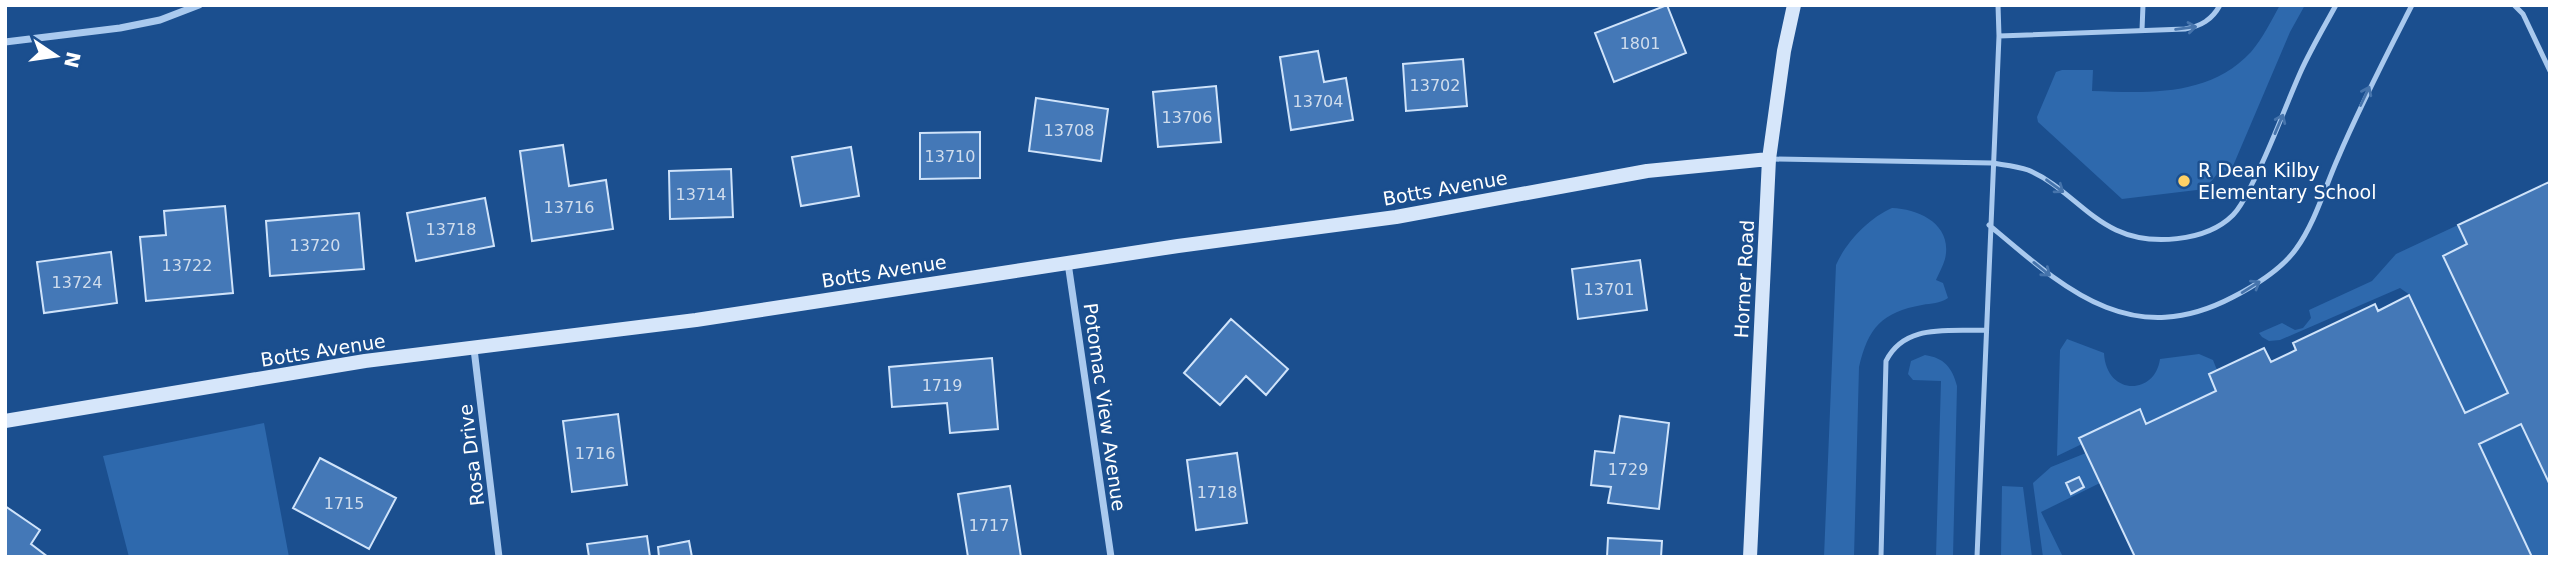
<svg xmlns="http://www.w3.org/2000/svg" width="2555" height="562" viewBox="0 0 2555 562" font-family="'DejaVu Sans',sans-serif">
<rect width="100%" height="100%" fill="#1b4f8f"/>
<path fill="#2e69ad" d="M2280 5H2305L2290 32 2230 173 2221 169 2205 189 2122 199 2038 122 2037 117 2056 72 2062 70H2093L2092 91C2148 93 2209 97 2251 52 2263 38 2271 21 2280 5Z
M1892 208C1920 209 1953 225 1945 259 1943 266 1939 273 1936 280L1943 283 1948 298C1939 304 1932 303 1922 305 1882 312 1868 328 1859 367L1854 557H1824L1836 265C1846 242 1869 218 1892 208Z
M2458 225 2467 244 2443 256 2508 393 2465 413 2410 295 2400 288 2280 340 2269 341 2262 337 2259 333 2282 323 2295 330 2303 328 2311 318 2309 310 2372 281 2396 254Z
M2067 339 2104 353C2106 396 2155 396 2160 359L2199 354 2213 360 2217 370 2209 375 2216 391 2146 424 2140 410 2079 438 2082 444 2057 456 2060 350Z
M1925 355C1944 358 1952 367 1957 386L1953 557H1936L1941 381 1913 380 1908 374 1911 361Z
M264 423 289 557H129L103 456Z
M2521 424 2550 485V557H2532L2479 444Z
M2086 453 2100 483 2041 512 2063 557H2043L2033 483 2051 467Z
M2002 486 2023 487 2032 557H2001Z"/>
<path fill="#4478b7" stroke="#cfe3fa" stroke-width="2" d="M1667 5 1686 53 1614 82 1595 33Z
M1318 51 1324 82 1346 78 1353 120 1291 130 1280 57Z
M1463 59 1467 106 1406 111 1403 64Z
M1216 86 1221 142 1158 147 1153 92Z
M1036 98 1108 109 1101 161 1029 151Z
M980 132V178L920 179V133Z
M563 145 569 186 606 180 613 229 532 241 520 151Z
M851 147 859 196 801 206 792 157Z
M731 169 733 217 670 219 669 171Z
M2549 182 2550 485 2521 424 2479 444 2532 557H2135L2079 438 2140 409 2146 424 2216 391 2209 374 2264 348 2271 362 2296 350 2293 343 2375 304 2378 311 2409 295 2465 413 2508 393 2443 256 2467 244 2458 225Z
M485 198 494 246 416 261 407 213Z
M225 206 233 293 146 301 140 237 166 235 164 211Z
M359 213 364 269 270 276 266 221Z
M111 252 117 303 44 313 37 262Z
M1640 260 1647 310 1578 319 1572 269Z
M1231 319 1288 369 1266 395 1246 376 1220 405 1184 373Z
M992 358 998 429 950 433 947 403 892 407 889 367Z
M618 414 627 485 572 492 563 421Z
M1620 416 1669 423 1659 509 1608 503 1611 487 1591 485 1595 451 1614 453Z
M1237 453 1247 523 1196 530 1187 460Z
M320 458 396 498 369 549 293 508Z
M2079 477 2084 487 2071 494 2066 483Z
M1010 486 1021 557H968L958 494Z
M5 506 40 530 31 544 48 557H5Z
M647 536 650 557H589L587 544Z
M1608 538 1662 541 1661 557H1607Z
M689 541 692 557H659L658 547Z"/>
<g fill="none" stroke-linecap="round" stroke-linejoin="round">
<path stroke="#a9c9ee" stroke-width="5" d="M2514 5 2523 14 2550 71
M2142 30 2143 5
M1999 36 2185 29C2201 26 2212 20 2220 5
M1772 159 1992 163C2004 165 2017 166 2028 170 2062 184 2084 215 2116 230 2150 246 2206 242 2233 215 2241 207 2247 194 2252 184 2271 148 2284 109 2301 71 2311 49 2324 27 2336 5
M1989 225C2064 288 2130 351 2233 297 2256 285 2281 270 2296 249 2315 223 2325 187 2338 158 2360 106 2386 56 2412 5
M1881 557 1886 361C1905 323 1948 332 1985 330
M1977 557 1999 36 1998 5"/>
<path stroke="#a9c9ee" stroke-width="7" d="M5 42 120 28 160 20 199 5
M1068 263 1111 557
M474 349 499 557"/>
<path stroke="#d6e6fa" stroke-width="14" d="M5 421 365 361 696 320 1178 246 1396 217 1647 171 1769 159
M1750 557 1769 159 1784 51 1794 5"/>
</g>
<defs><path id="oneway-shaft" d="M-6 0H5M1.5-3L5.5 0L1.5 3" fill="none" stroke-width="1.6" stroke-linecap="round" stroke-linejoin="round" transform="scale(1.75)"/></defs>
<g stroke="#4674ac">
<use href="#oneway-shaft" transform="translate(2186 28) rotate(-7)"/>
<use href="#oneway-shaft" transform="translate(2365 96) rotate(-65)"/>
<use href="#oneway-shaft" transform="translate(2279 124) rotate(-67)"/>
<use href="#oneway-shaft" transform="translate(2055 186) rotate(36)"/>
<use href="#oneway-shaft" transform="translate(2042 269) rotate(39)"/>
<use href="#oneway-shaft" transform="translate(2251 287) rotate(-32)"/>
</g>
<circle fill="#ffd166" stroke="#1b4f8f" stroke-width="2.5" cx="2184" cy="181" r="7"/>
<g text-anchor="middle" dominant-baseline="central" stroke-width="5" stroke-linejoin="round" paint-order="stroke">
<g font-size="16" fill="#d0dded">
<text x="1640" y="43">1801</text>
<text x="1435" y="85">13702</text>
<text x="1318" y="101">13704</text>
<text x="1187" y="117">13706</text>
<text x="1069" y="130">13708</text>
<text x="950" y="156">13710</text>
<text x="701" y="194">13714</text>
<text x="569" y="207">13716</text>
<text x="451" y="229">13718</text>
<text x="315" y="245">13720</text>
<text x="187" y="265">13722</text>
<text x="77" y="282">13724</text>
<text x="1609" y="289">13701</text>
<text x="942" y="385">1719</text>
<text x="595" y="453">1716</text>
<text x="1628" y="469">1729</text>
<text x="1217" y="492">1718</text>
<text x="344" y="503">1715</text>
<text x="989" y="525">1717</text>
</g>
<g font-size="19" fill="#fff" stroke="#1b4f8f" text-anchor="start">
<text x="2198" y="170">R Dean Kilby<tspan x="2198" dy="22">Elementary School</tspan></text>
</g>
<g font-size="19" fill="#fff" stroke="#1b4f8f">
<text transform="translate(1445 188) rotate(-10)">Botts Avenue</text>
<text transform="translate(884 271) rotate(-9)">Botts Avenue</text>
<text transform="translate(1744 279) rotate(-87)">Horner Road</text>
<text transform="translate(323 350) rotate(-9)">Botts Avenue</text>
<text transform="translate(1105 407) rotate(82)">Potomac View Avenue</text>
<text transform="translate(471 455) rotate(-97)">Rosa Drive</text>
</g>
</g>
<rect width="2555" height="562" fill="none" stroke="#ffffff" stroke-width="14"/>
<g transform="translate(56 56) rotate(103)" stroke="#1b4f8f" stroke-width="5" paint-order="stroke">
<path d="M0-5L12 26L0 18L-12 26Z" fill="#ffffff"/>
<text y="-10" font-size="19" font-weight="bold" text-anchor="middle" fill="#ffffff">N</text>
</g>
</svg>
